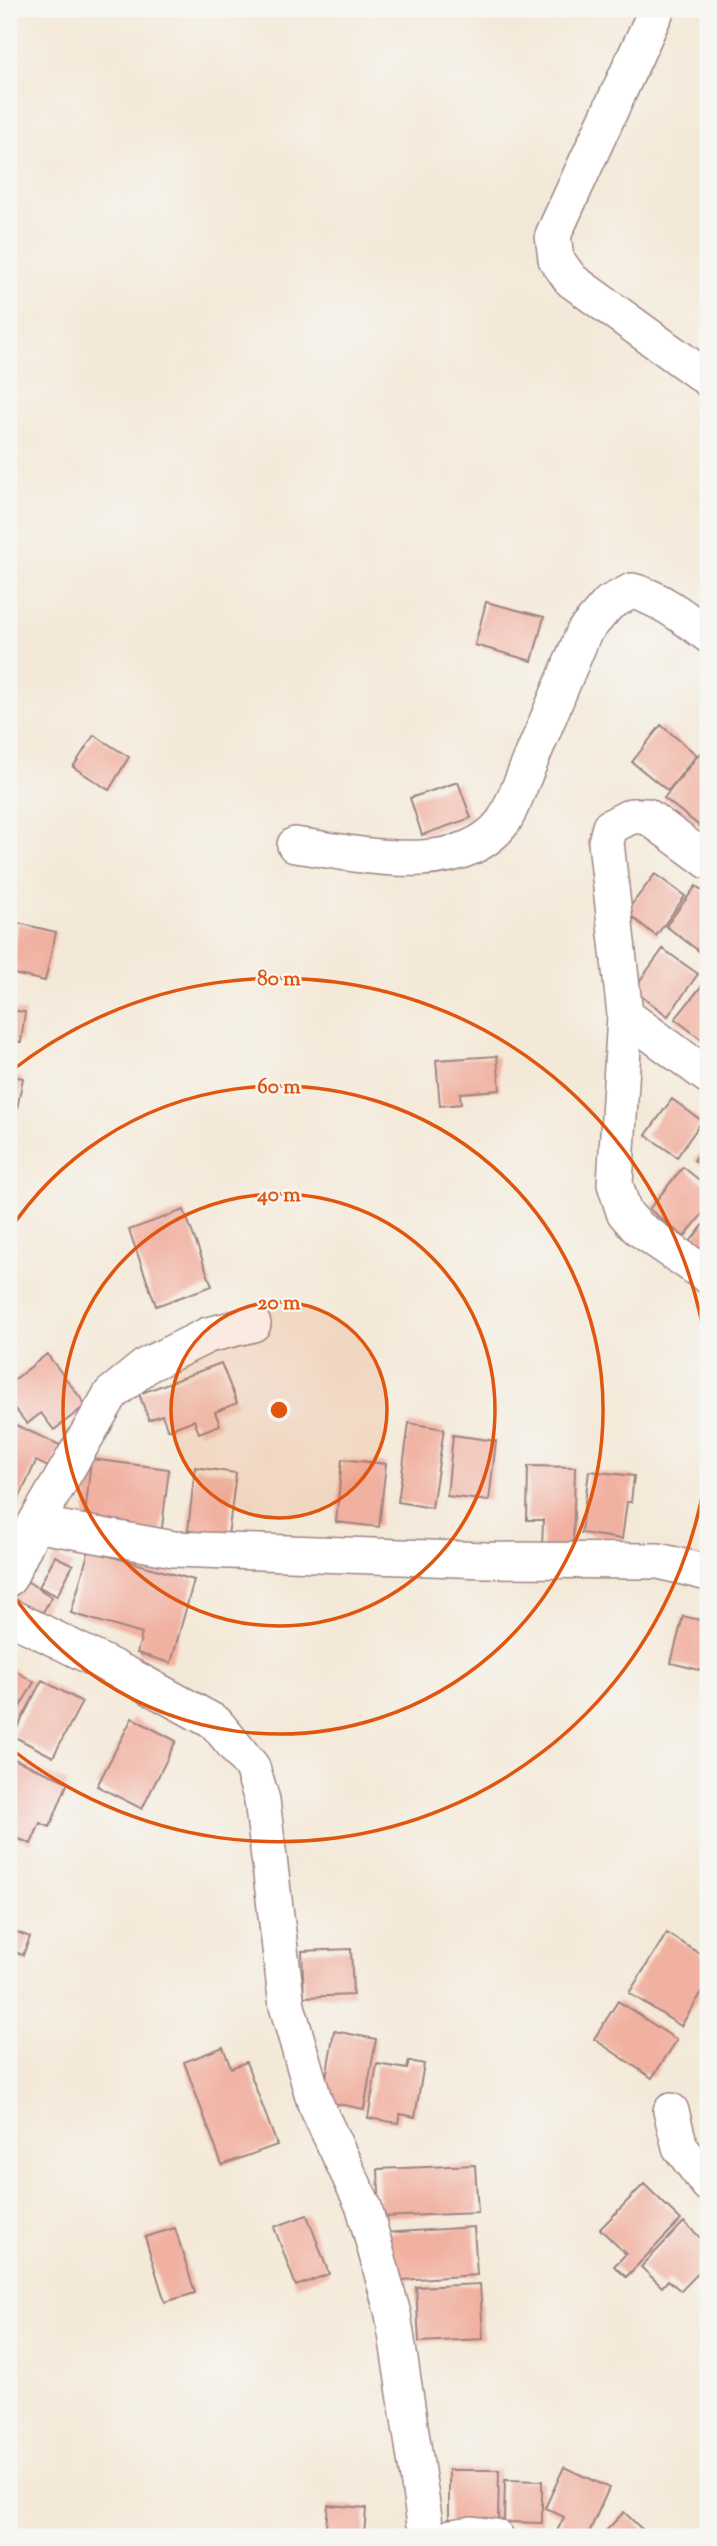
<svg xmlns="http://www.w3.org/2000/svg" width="717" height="2546" viewBox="0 0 717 2546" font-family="'Sorts Mill Goudy',serif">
<rect width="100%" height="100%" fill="#f6f6f2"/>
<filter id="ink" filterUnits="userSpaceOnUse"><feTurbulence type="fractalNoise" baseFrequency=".0143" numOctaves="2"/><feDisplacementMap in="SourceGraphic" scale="14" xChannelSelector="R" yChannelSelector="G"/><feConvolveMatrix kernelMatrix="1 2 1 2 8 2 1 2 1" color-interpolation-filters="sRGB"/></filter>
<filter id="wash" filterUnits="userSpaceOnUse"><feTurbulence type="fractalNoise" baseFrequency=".00686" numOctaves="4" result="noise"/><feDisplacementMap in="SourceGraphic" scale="28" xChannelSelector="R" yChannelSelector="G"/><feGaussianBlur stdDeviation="1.57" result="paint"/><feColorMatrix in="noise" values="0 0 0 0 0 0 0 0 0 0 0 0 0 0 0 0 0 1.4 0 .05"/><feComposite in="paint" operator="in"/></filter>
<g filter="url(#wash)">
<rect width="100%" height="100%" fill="#f4e9d8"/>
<g id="blocks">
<path fill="#f1b1a1" d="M486 602 544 617 532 661 475 645Z
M661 725 697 755 668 791 632 762Z
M94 735 129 757 109 790 73 767Z
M700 753 708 760V828L706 831 664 798Z
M458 782 471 818 422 835 410 798Z
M655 874 685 896 656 936 626 912Z
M696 886 708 895V958L666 926Z
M18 923 56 932 45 981 9 973Z
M663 949 698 974 668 1016 633 990Z
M704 983 708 987V1033L702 1040 675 1019Z
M9 1010 25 1012 21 1042 9 1040Z
M497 1056 500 1090 460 1093 461 1104 440 1106 436 1060Z
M9 1075 23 1078 14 1124 9 1123Z
M672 1099 702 1121 677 1157 646 1135Z
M708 1142V1171L694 1160Z
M683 1167 708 1187V1207L684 1237 649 1209Z
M184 1210 212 1286 156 1306 129 1230Z
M708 1219V1260L688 1244Z
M47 1354 86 1405 54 1430 41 1413 27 1424 9 1401V1384Z
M221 1363 237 1403 215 1412 220 1425 199 1433 194 1420 168 1430 162 1415 149 1420 139 1394Z
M9 1422 60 1445 50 1468 36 1461 14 1510 9 1508Z
M409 1423 444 1429 432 1508 398 1502Z
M453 1435 496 1441 489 1501 447 1496Z
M91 1459 169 1469 161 1536 84 1526Z
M342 1459 386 1464 379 1527 336 1522Z
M528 1466 575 1467 573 1550 542 1549 543 1520H527Z
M195 1467 236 1473 228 1536 188 1531Z
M589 1471 634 1476 631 1502H627L622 1539 581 1533Z
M89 1550 194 1580 171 1663 137 1653 142 1634 71 1613Z
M55 1556 73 1565 57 1596 39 1587Z
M25 1580 52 1597 41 1615 14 1599Z
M683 1616 708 1622V1672L671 1663Z
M9 1667 34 1682 9 1726Z
M42 1680 82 1702 53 1757 13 1736Z
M132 1718 176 1741 142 1809 97 1786Z
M9 1757 68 1782 50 1827 40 1823 31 1844 9 1835Z
M9 1929 30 1937 23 1955 9 1950Z
M667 1933 708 1959V1982L681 2026 629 1993Z
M351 1949 353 1995 304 1997 302 1951Z
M618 2001 677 2040 652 2078 594 2039Z
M334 2031 376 2039 364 2109 322 2101Z
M223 2047 231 2068 246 2062 277 2145 222 2165 184 2062Z
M409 2061 424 2064 415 2117 400 2114 398 2123 368 2118 377 2064 407 2069Z
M475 2165 478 2213 380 2217 378 2169Z
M644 2184 681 2220 626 2277 614 2266 626 2254 600 2229Z
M307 2215 329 2274 296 2286 274 2227Z
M684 2222 708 2245V2263L681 2291 668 2280 662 2287 641 2267Z
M474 2227 477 2275 387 2281 384 2233Z
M175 2228 195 2293 165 2302 145 2237Z
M480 2284 483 2339 419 2342 416 2287Z
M564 2467 609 2488 587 2537H565L556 2533 564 2517 545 2508Z
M449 2470H499L498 2523 449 2522Z
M505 2480 542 2481V2523L504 2522Z
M328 2505 366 2508 364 2537H325Z
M624 2512 650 2537H600Z"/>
</g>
</g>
<g filter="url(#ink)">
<use href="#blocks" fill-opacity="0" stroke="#9f8482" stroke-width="2"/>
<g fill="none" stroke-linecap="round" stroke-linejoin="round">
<defs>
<path id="minor" d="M657 9 553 235 556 259 571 280 708 379
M295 845C356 853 459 880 503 822 508 815 511 805 515 798L584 632 609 603 632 591C660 598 685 618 708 635
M708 861 647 816H631L610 827 606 842 625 1015 615 1184 624 1212 637 1227 708 1276
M625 1015 708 1076
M35 1524 174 1549 486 1560 659 1561 708 1573
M9 1578 35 1524 111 1394 147 1365 208 1335 253 1324
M9 1616 132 1677 216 1723 252 1767 262 1800 287 2006 315 2103 364 2207 393 2314 427 2537
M671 2111 680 2147 708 2184
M451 2537 472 2534 496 2537"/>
</defs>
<use href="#minor" stroke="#9f8482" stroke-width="38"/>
<use href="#minor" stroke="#fff" stroke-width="35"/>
</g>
</g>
<circle cx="279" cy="1410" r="108" fill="#e0560e" fill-opacity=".12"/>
<g fill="none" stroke="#e0560e" stroke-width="3.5">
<circle cx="279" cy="1410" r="108"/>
<circle cx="279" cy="1410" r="216"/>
<path d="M9 1231A324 324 0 1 1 9 1589"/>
<path d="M708 1459A432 432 0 0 1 10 1748M10 1072A432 432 0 0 1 708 1361"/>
</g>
<circle cx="279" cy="1410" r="10" fill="#e0560e" stroke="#f6f6f2" stroke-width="3.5"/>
<g font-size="21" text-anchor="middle" font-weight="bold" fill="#e0560e" stroke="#f6f6f2" stroke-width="5" stroke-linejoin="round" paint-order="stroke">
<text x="279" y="985">80 m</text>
<text x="279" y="1093">60 m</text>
<text x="279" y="1201">40 m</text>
<text x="279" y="1309">20 m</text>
</g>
<rect width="717" height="2546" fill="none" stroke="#f6f6f2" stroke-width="35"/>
</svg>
